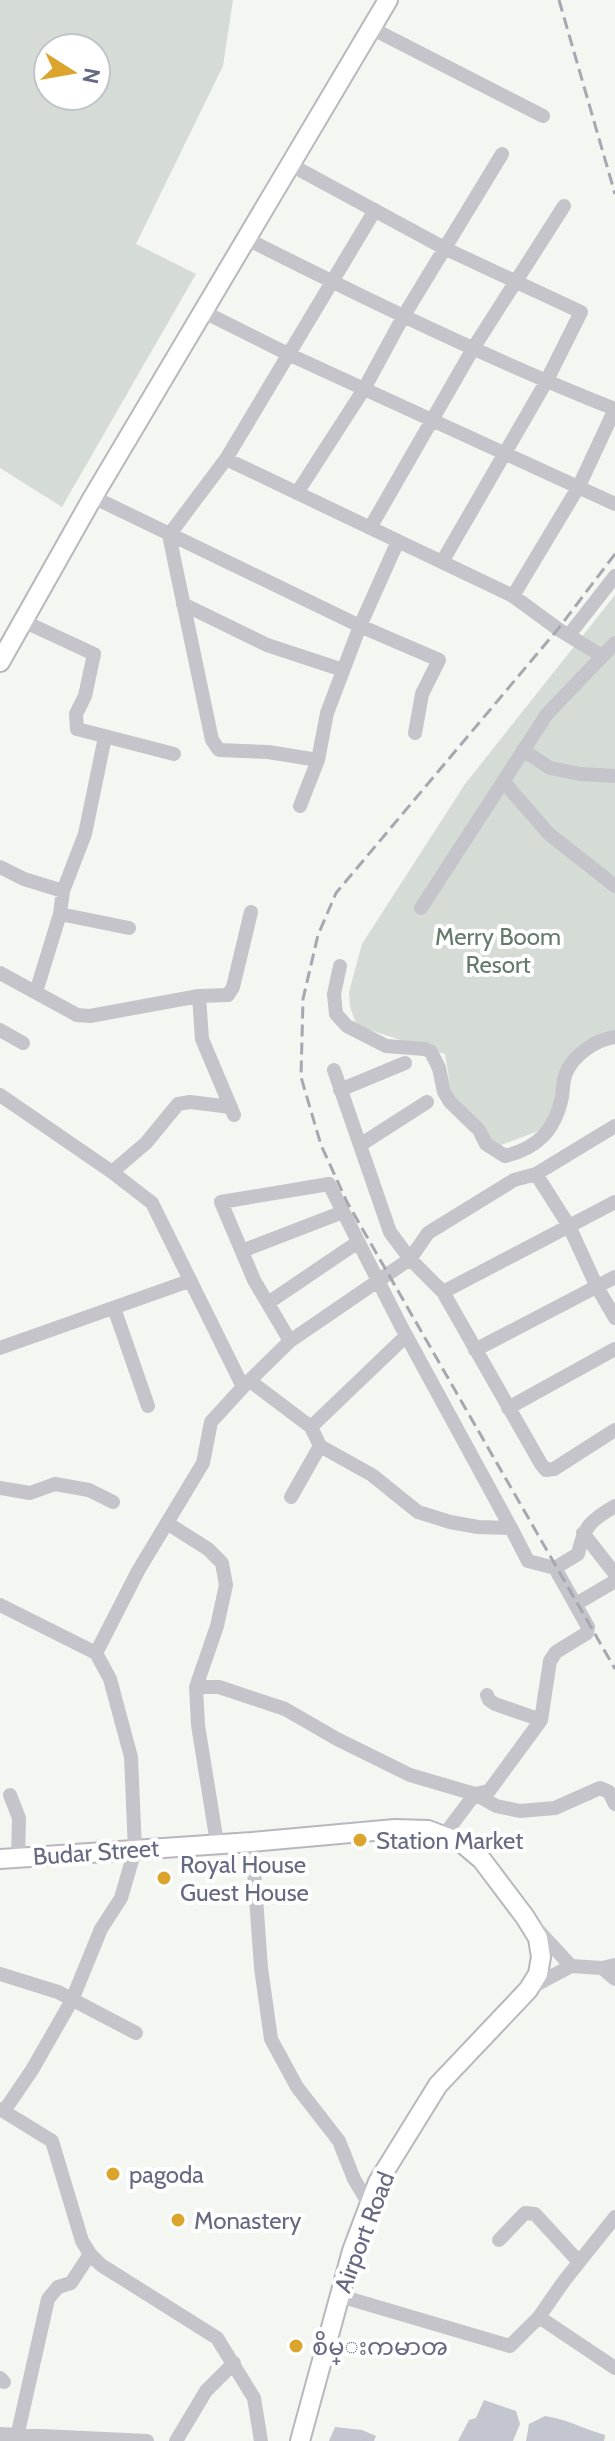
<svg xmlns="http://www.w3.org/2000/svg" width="615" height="2441" viewBox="0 0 615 2441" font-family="Cabin,'Noto Sans Myanmar',sans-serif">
<rect width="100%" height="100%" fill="#f4f6f2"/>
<path fill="#d4dcd5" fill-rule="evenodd" d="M0 0H233L223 66 136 244 196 274 62 507 0 468ZM96 48V96H48V48Z
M615 595V1030L583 1049 546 1128 496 1147 452 1097 445 1054 357 1026 350 1007 349 992 362 944 465 784Z"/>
<path fill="#c3c6cf" d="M484 2400 516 2411 520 2424 513 2441H458L469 2420 476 2418Z
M545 2416C567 2419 584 2429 605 2435L604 2441H526L529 2424Z
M335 2427 362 2430 376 2436 374 2441H329Z"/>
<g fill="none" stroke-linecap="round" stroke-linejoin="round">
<defs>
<path id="major" d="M0 662 93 497 388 0
M0 1859 252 1842 395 1829 428 1830 462 1843 482 1860 525 1917 538 1938 541 1957 538 1974 528 1990 438 2085 378 2182 352 2251 300 2441"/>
</defs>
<use href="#major" stroke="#b7b7bd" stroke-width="22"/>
<path stroke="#c4c4ca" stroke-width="14" d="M371 28 543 116
M291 165 446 249 581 312 546 382 442 562
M247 239C368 300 489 359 615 409
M204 312 288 354 615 504
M226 459 513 596 558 629 602 656
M297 493 364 389 403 317 502 154
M93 497 360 626 439 660 422 694 415 733
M370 528 474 347 564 206
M513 596 579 486 615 409
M183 604 267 645 343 670
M25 622 94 654 85 696 76 714 77 729 174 754
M569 635 615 576
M523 750 550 768 580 774 615 776
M318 760 268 752 219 750 212 740 169 535 226 459 375 210
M503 781 549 834 615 886
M300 806 318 760 327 713 360 626 398 541
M0 867 24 879 63 891
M421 908 547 714 615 643
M60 914 129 928
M340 966 334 994 336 1014 347 1026 386 1046 425 1049 431 1052 439 1068 444 1092 450 1102 479 1130 486 1144 505 1156C538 1148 555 1130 562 1097 563 1090 563 1080 566 1073 574 1054 596 1040 615 1037
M0 973 77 1015 90 1016 199 996 228 995 233 987 251 912
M36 992 60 914 63 891 85 834 105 737
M199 996 202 1039 234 1115
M0 1030 23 1043
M334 1070 390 1232 410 1259 443 1292 541 1464 546 1470 554 1469 615 1430
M340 1090 405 1063
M0 1095 112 1172 152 1203 243 1387
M360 1145 427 1102
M112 1172 146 1143 178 1104 190 1102 231 1107
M536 1174 615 1126
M242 1251 343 1212
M443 1292 615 1202
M268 1303 358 1242
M114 1308 148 1406
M290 1341 254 1280 221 1202 329 1184 401 1326 511 1528
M0 1348 189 1281
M475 1350 615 1277
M250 1381 311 1427 320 1446 372 1475 418 1512 450 1522 478 1527 511 1528 528 1561 555 1568 588 1627 587 1633 556 1652 550 1661 541 1720 489 1791 475 1794 444 1835
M508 1408 615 1349
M311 1427 406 1336
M0 1488 30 1493 55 1484 89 1490 113 1502
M291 1497 320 1446
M167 1523 208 1549 222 1563 226 1585 217 1626 196 1687 198 1725 217 1843
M583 1533 615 1574
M555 1568 578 1554C584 1526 591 1520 615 1506
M576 1604 615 1581
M0 1605 96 1653 110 1679 131 1757 135 1850 121 1898 101 1929 72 2000 32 2070 4 2111
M96 1653 138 1571 203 1463 211 1422 243 1387 290 1341 410 1259 428 1233 514 1180 536 1174 569 1226 597 1287 615 1318
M196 1687H219L285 1709 337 1739 410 1775 475 1794 496 1806 520 1811 555 1808 600 1788 609 1792 615 1804
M487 1695 489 1700 495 1704 541 1720
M10 1795 19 1818 18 1858
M252 1842 261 1968 271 2039 297 2087 339 2141 354 2179 370 2206
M536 1928 571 1966 602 1968 615 1965
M602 1968 615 1979
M0 1974 58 1992 136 2033
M528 1989 571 1966
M0 2109 52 2141 82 2241 90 2254 101 2265 217 2338 254 2398 261 2441
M499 2240 525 2213 535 2214 579 2262
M340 2296 510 2346 539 2317 564 2281 615 2217
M539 2317 615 2368
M0 2378 4 2382
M0 2434 147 2441
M16 2441 48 2299 58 2287 71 2283 90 2254
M176 2441 206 2391 234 2363"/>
<use href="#major" stroke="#fff" stroke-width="18"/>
<path stroke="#a6a7b0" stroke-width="3" stroke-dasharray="12 6" stroke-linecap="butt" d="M559 0 615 194
M615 554 558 629 336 893 318 935 303 999 301 1077 321 1145 347 1202 615 1669"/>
</g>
<g fill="#dba52d" stroke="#fff" stroke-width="3">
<circle cx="360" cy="1840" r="8"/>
<circle cx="164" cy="1878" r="8"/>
<circle cx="113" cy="2174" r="8"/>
<circle cx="178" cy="2220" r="8"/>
<circle cx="296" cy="2346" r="8"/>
</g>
<g text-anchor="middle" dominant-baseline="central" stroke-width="8" stroke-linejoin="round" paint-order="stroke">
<g font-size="24" fill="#647a6a" stroke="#fff">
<text x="498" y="936">Merry Boom<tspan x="498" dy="28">Resort</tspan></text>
</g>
<g font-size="24" fill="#666982" stroke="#fff" text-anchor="start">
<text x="376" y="1840">Station Market</text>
<text x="180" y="1864">Royal House<tspan x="180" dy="28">Guest House</tspan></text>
<text x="129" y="2174">pagoda</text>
<text x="194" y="2220">Monastery</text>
<text x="312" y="2346">စိမ္းကမာၻ</text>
</g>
<g font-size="24" fill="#666982" stroke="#fff">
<text transform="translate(96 1852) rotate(-4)">Budar Street</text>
<text transform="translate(364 2232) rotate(-69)">Airport Road</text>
</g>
</g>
<g transform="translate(72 72) rotate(101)"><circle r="38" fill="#ffffff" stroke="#c2c3cd" stroke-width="2"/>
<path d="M0-6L14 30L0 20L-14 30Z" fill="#dba52d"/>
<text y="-12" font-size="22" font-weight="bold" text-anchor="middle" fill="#666982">N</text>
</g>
</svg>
